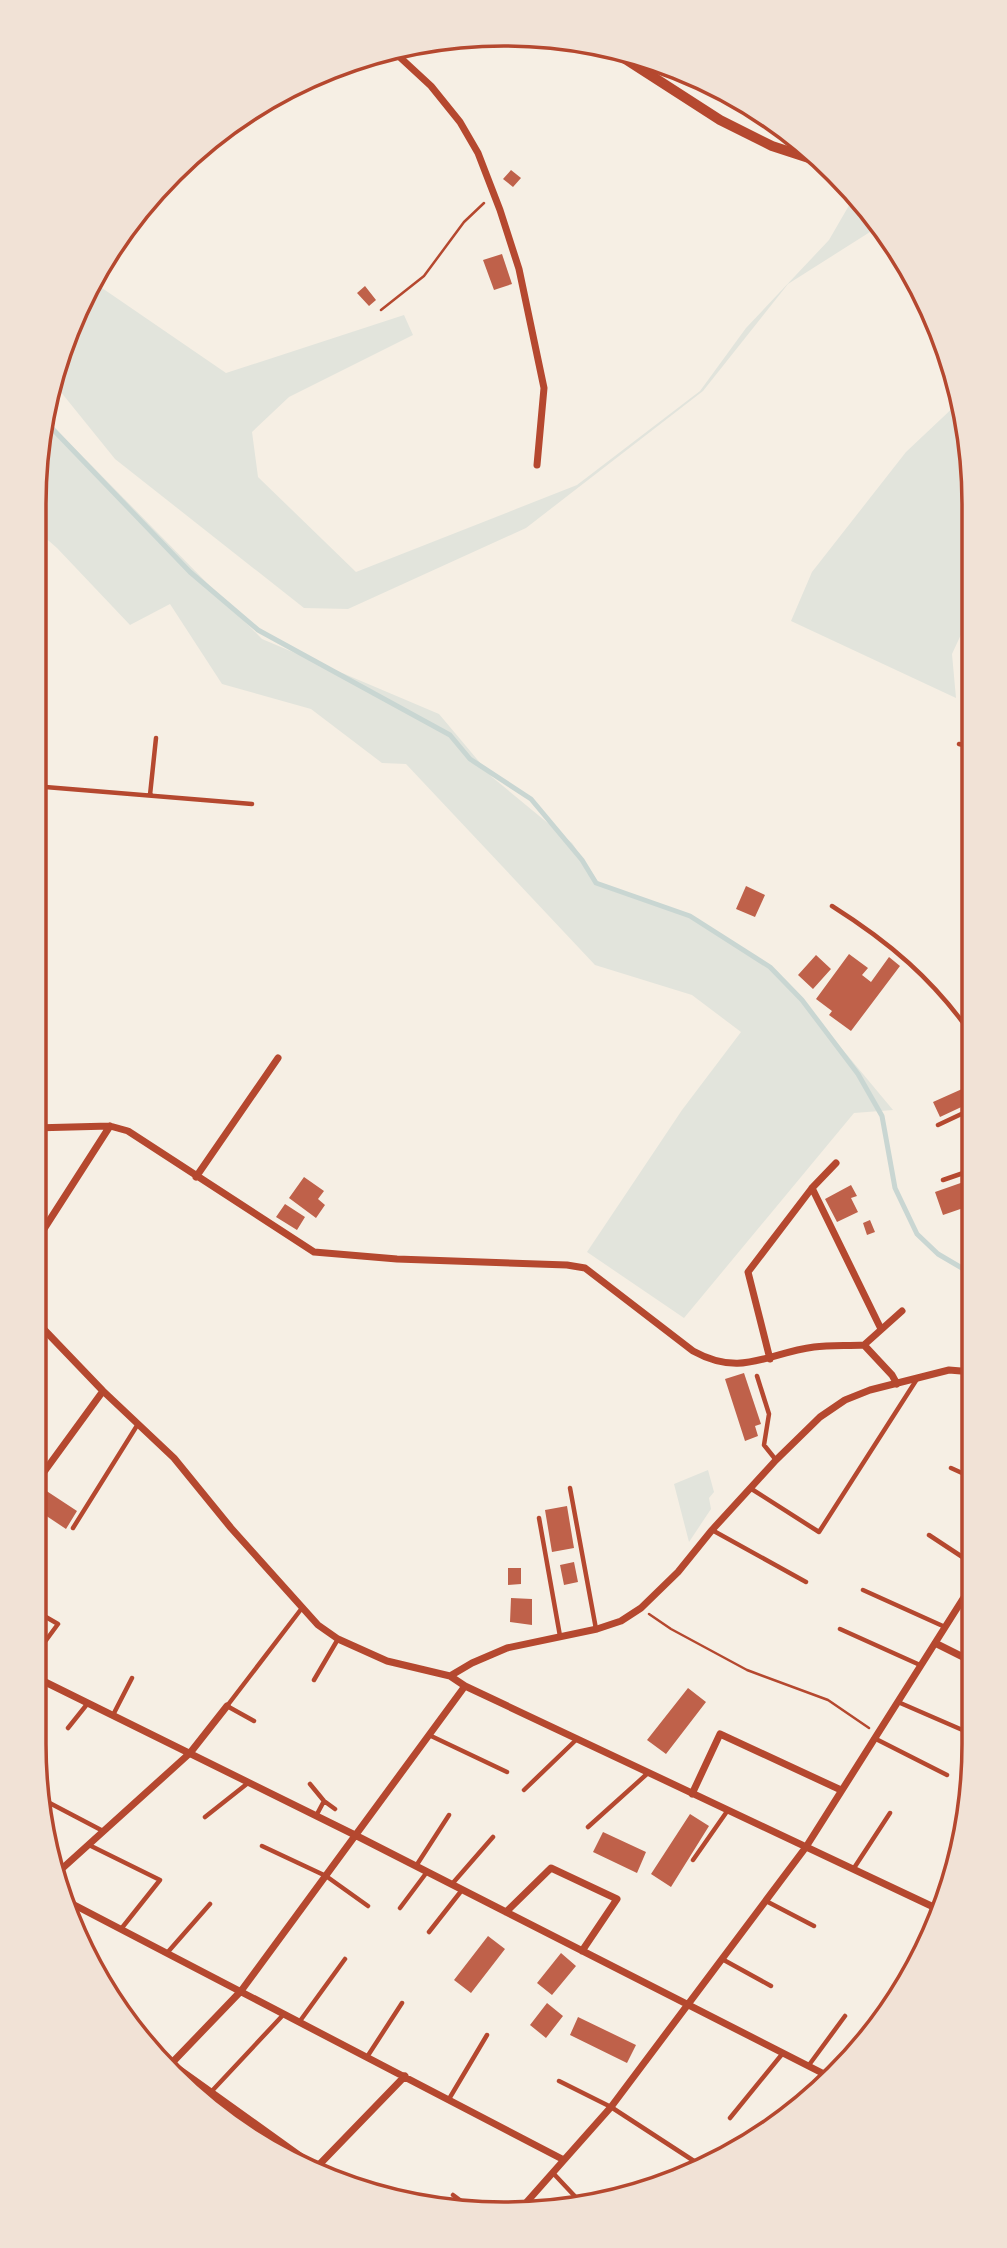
<svg xmlns="http://www.w3.org/2000/svg" width="1007" height="2248" viewBox="0 0 1007 2248" font-family="Rubik,sans-serif">
<rect width="100%" height="100%" fill="#f6efe4"/>
<path fill="#e2e4dc" d="M855 195 876 217 881 225 788 284 703 391 526 528 348 609 304 608 115 459 52 381 69 324 98 270 102 288 226 373 404 315 413 335 289 397 252 432 258 477 356 572 577 485 700 391 746 328 829 240Z
M959 402 970 442V615L952 654 956 698 791 621 812 572 906 452Z
M42 415 262 639 439 714 492 777 572 843 599 883 693 916 778 972 893 1110 854 1113 684 1318 587 1252 682 1110 741 1032 692 995 595 965 406 764 382 763 311 709 222 684 170 604 130 625 57 548 33 527V503Z
M708 1470 714 1492 709 1498 711 1509 689 1542 674 1484Z"/>
<g fill="none" stroke-linecap="round" stroke-linejoin="round">
<path stroke="#c9d6d2" stroke-width="5" d="M42 418 190 572 258 630 450 735 470 759 531 799 582 860 596 883 690 916 770 967 802 1000 858 1074 882 1116 895 1188 917 1234 938 1254 972 1274"/>
</g>
<path fill="#bf614a" d="M511 170 521 178 513 187 503 179Z
M502 254 512 284 494 290 483 260Z
M365 286 376 300 369 306 357 293Z
M746 886 765 895 755 917 736 909Z
M849 954 868 968 862 975 871 982 889 957 900 966 851 1031 829 1015 832 1011 816 999Z
M816 955 831 969 813 989 798 975Z
M972 1069V1102L940 1117 933 1102 971 1085 965 1072Z
M304 1177 324 1191 318 1199 325 1205 316 1218 289 1198Z
M972 1179V1205L943 1215 935 1192Z
M851 1185 857 1196 851 1198 858 1212 837 1222 825 1199Z
M285 1204 305 1217 297 1230 276 1217Z
M870 1220 875 1232 867 1235 863 1223Z
M744 1373 761 1424 755 1426 758 1436 745 1441 725 1379Z
M33 1389 44 1397 33 1410Z
M42 1488 77 1511 66 1529 33 1507V1501Z
M567 1506 574 1548 552 1552 545 1510Z
M574 1562 578 1582 564 1585 560 1565Z
M508 1568H521V1584L508 1585Z
M511 1598 532 1599V1625L510 1622Z
M688 1688 706 1702 666 1754 647 1740Z
M690 1814 709 1826 671 1887 651 1874Z
M603 1832 646 1852 637 1873 593 1852Z
M488 1936 505 1949 471 1993 454 1980Z
M561 1953 576 1966 552 1995 537 1983Z
M547 2003 563 2016 546 2038 530 2025Z
M578 2017 636 2045 627 2063 570 2035Z"/>
<g fill="none" stroke-linecap="round" stroke-linejoin="round">
<path stroke="#b5482f" stroke-width="2.5" d="M381 310 424 276 464 222 484 203
M649 1614 671 1629 747 1670 828 1700 869 1728"/>
<path stroke="#b5482f" stroke-width="4.5" d="M33 632 40 571
M33 739 40 732 33 724
M959 744 971 747
M33 786 252 804
M150 795 156 738
M832 906C889 942 933 979 972 1035
M938 1125 972 1109
M943 1180 972 1170
M968 1212 972 1211
M33 1335 39 1326
M757 1376 769 1414 764 1445 776 1460
M951 1468 973 1478
M570 1488 596 1629
M750 1488 819 1532 917 1379
M539 1518 560 1636
M73 1528 138 1424
M712 1530 806 1582
M929 1535 973 1564
M863 1590 945 1627
M840 1629 920 1665
M33 1658 58 1624 39 1613
M314 1680 338 1639
M898 1702 974 1735
M113 1715 132 1678
M254 1721 227 1706 302 1608
M68 1728 88 1703
M429 1735 507 1772
M874 1738 947 1775
M310 1784 324 1801 335 1809
M524 1790 577 1739
M42 1799 103 1831
M316 1816 324 1801
M205 1817 248 1783
M588 1827 648 1773
M89 1845 160 1880 121 1929
M262 1846 326 1876 368 1906
M693 1860 728 1810
M416 1866 449 1815
M854 1868 890 1813
M452 1884 493 1837
M766 1901 814 1926
M400 1908 427 1872
M429 1932 462 1890
M167 1953 210 1904
M722 1959 771 1986
M300 2021 345 1959
M367 2057 402 2003
M809 2065 845 2016
M559 2081 611 2107 697 2163
M211 2092 284 2014
M449 2099 487 2035
M730 2118 783 2053
M553 2173 585 2207
M453 2195 476 2212"/>
<path stroke="#b5482f" stroke-width="7" d="M391 49 431 86 460 122 478 153 500 210 519 269 544 388 537 465
M33 1128 110 1126 128 1131 314 1252 397 1259 567 1265 585 1268 693 1351C742 1378 767 1353 814 1347 830 1345 847 1346 864 1345L892 1375 897 1384
M196 1177 278 1058
M812 1188 881 1329
M33 1246 110 1126
M33 1318 103 1391 174 1458 231 1528 318 1625 338 1639 387 1661 450 1676 465 1686 942 1911
M864 1345 902 1311
M770 1359 748 1272 812 1188 836 1163
M33 1487 103 1391
M935 1643 973 1662
M33 1676 355 1835 830 2077
M450 1676 472 1663 507 1648 597 1629 621 1621 641 1608 678 1572 712 1530 776 1460 820 1417 845 1400 870 1390 949 1370 973 1372
M692 1794 720 1734 841 1790
M55 1875 190 1753 227 1706
M59 1897 564 2160
M506 1912 551 1868 617 1899 582 1951
M172 2064 317 2168
M167 2068 241 1991 465 1686
M315 2169 405 2076
M517 2213 611 2107 806 1847 973 1583"/>
<path stroke="#b5482f" stroke-width="10" d="M602 44 720 120 772 146 821 162"/>
</g>
<path d="M0 0H1007V2248H0ZM504 46H504A458 458 0 0 1 962 504V1744A458 458 0 0 1 504 2202H504A458 458 0 0 1 46 1744V504A458 458 0 0 1 504 46Z" fill="#f1e2d6" fill-rule="evenodd"/>
<path fill="none" stroke="#b5482f" stroke-width="3.5" d="M504 46H504A458 458 0 0 1 962 504V1744A458 458 0 0 1 504 2202H504A458 458 0 0 1 46 1744V504A458 458 0 0 1 504 46Z"/>
</svg>
